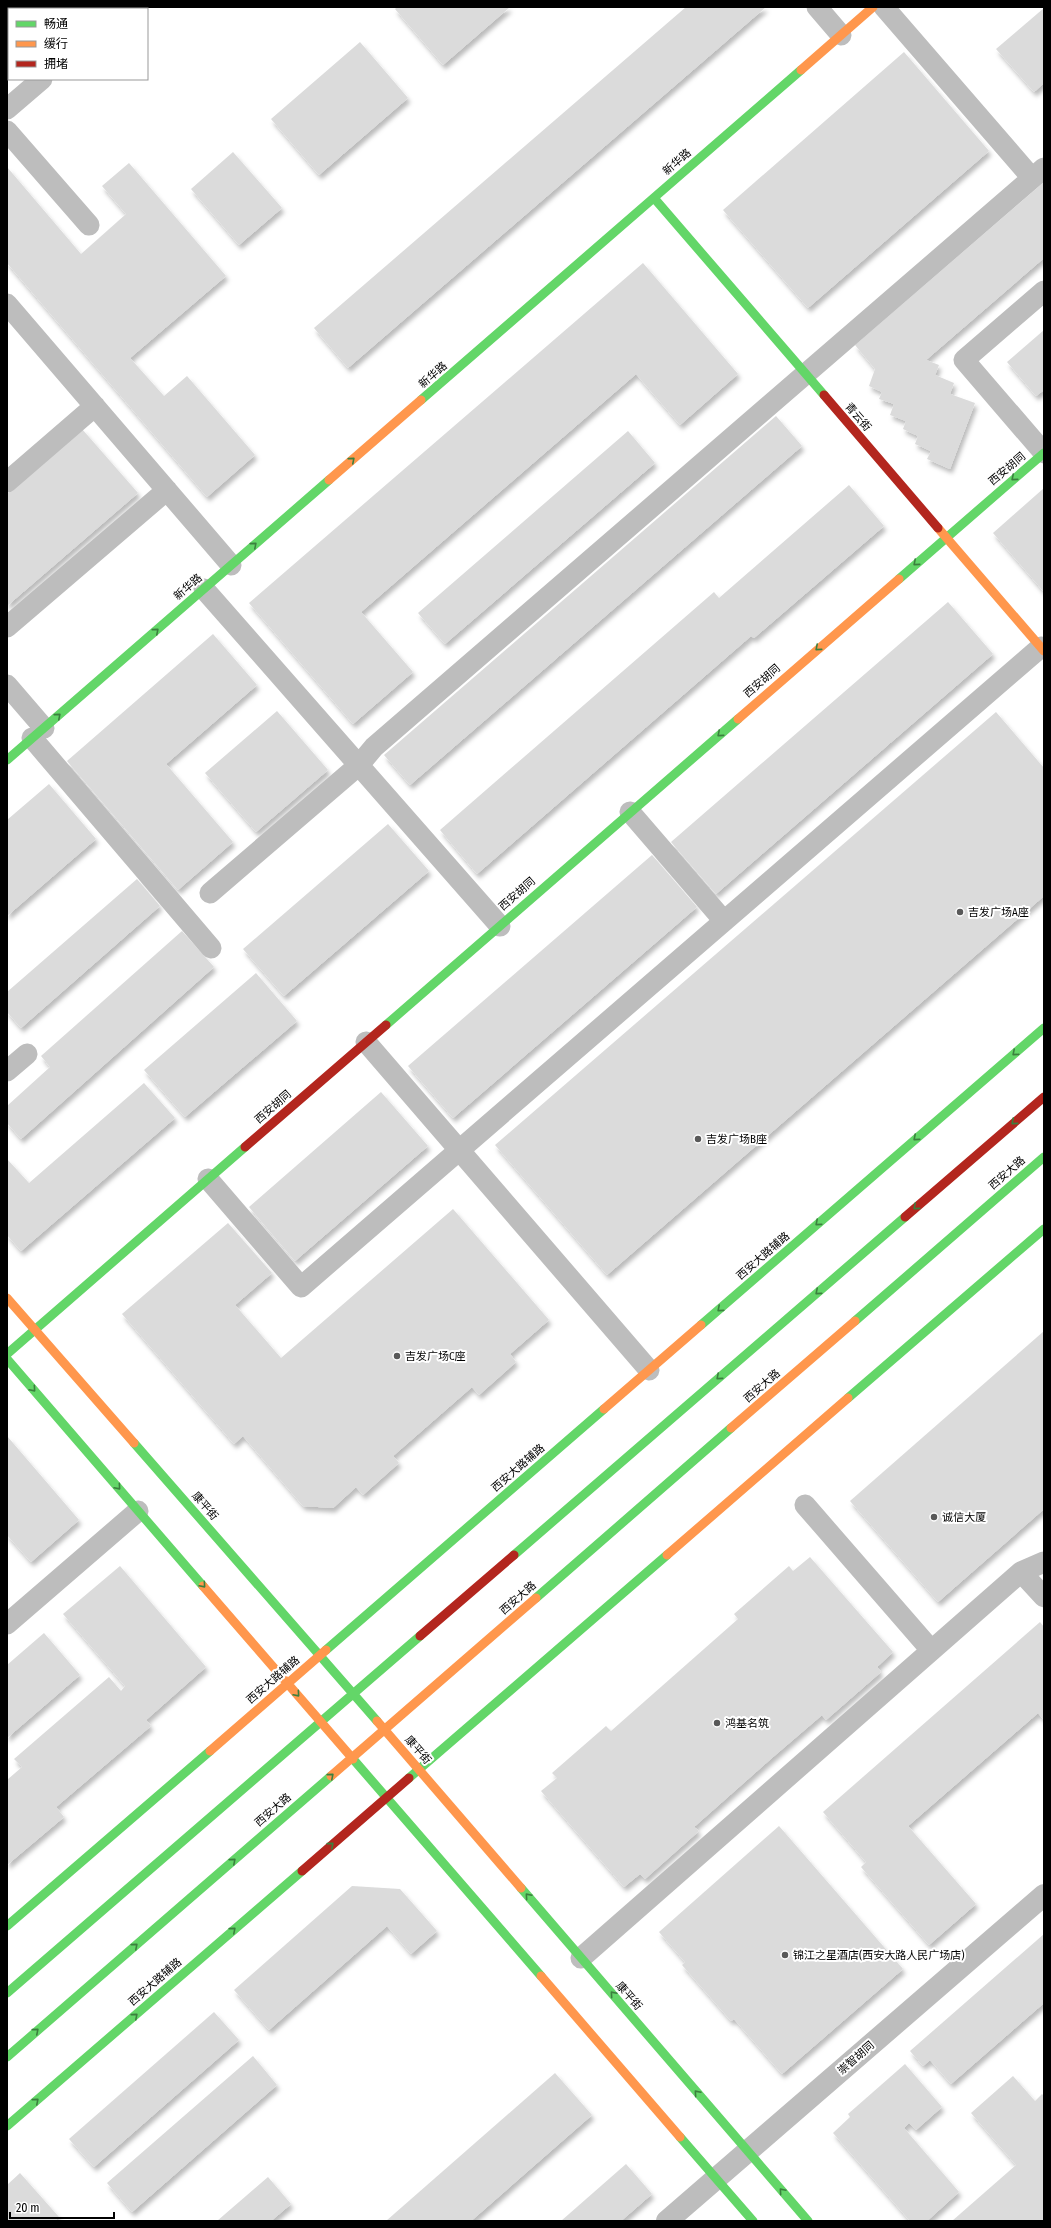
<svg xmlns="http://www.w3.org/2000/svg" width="1051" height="2228" viewBox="0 0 1051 2228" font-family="'Fira Sans Condensed','Noto Sans SC',sans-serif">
<defs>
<filter id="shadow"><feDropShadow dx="2.5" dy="4.5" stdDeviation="2" flood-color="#0004"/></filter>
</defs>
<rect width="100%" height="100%" fill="#fff"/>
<path fill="#dbdbdb" filter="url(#shadow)" d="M36 7H115L113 9H38Z
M397 7H510L443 65 395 9Z
M686 7H766L348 368 314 328Z
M1044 8V83L1034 92 996 49Z
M360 42 408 98 319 175 271 119Z
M904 52 989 151 808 308 723 210Z
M233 152 282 208 239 245 191 189Z
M129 163 226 276 130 358 164 396 187 376 255 455 207 497 7 263V167L81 254 126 214 102 186Z
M1044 182V258L926 360 939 365 935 375 954 383 950 394 975 403 950 469 927 459 931 451 915 444 918 436 903 429 906 421 890 415 894 404 879 399 882 392 869 386 875 369 855 345Z
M643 263 738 374 680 425 636 374 361 612 413 672 353 724 249 603Z
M1044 330V390L1036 396 1007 362Z
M776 416 802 446 410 785 384 755Z
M82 429 138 493 7 606V494Z
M628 431 655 463 445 644 418 613Z
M849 485 884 526 754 638 751 636 477 874 440 830 714 592 719 598Z
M1044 488V592L993 533Z
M948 602 993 654 716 894 671 842Z
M213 634 257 685 166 764 233 842 178 890 67 761Z
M277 711 328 770 256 832 205 773Z
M996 712 1044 768V896L607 1275 495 1145Z
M49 784 96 839 7 916V820Z
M388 824 429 871 284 996 243 949Z
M652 855 697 907 453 1118 408 1066Z
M137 879 160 906 21 1028 7 1012V992Z
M182 931 214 967 21 1139 7 1123V1106L50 1067 41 1056Z
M256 973 297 1021 185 1117 144 1070Z
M144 1083 175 1118 21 1251 7 1235V1159L29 1183Z
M381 1092 428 1146 295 1261 249 1207Z
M453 1209 549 1320 510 1354 516 1362 479 1395 472 1387 393 1456 399 1463 363 1495 356 1487 333 1508 303 1506 243 1436 234 1444 122 1314 228 1223 272 1273 235 1305 281 1358Z
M1044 1331V1509L938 1602 850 1501Z
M7 1436 79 1520 31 1562 7 1535Z
M810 1557 893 1652 877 1667 881 1672 826 1720 822 1715 773 1757 694 1827 699 1831 645 1879 640 1874 624 1887 541 1791 557 1778 552 1773 606 1726 611 1731 738 1619 734 1614 789 1566 793 1571Z
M120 1566 206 1667 146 1720 151 1726 56 1807 64 1817 7 1865V1780L22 1767 14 1759 109 1677 121 1691 125 1686 63 1614Z
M1040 1622 1044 1627V1720L1038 1713 908 1826 976 1904 929 1945 861 1867 866 1862 823 1812Z
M44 1633 80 1675 7 1738V1665Z
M779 1826 903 1969 782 2074 734 2019 731 2021 682 1965 685 1962 659 1932Z
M352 1886 400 1889 437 1931 411 1954 387 1926 269 2030 234 1990Z
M1044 1934V2003L951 2084 930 2060 923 2066 910 2051Z
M214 2012 239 2040 94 2167 69 2139Z
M253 2056 277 2085 132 2212 107 2183Z
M905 2064 942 2107 916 2130 909 2123 904 2128 959 2192 927 2221H910L833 2133 850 2117 848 2114Z
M555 2073 592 2115 471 2221H386Z
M1013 2076 1035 2101 1042 2094 1044 2096V2221H952L1016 2165 971 2113Z
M626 2164 652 2194 621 2221H561Z
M20 2173 59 2217 54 2221H7V2185Z
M268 2177 291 2204 271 2221H217Z"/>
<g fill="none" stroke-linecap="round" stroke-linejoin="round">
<path stroke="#bdbdbd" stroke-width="21" d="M817 7 841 35
M884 7 1032 178
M123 9 125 7
M7 109 42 79
M7 131 89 225
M7 304 231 565
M1044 453 964 360 1044 291
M7 482 95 406
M204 589 500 926
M7 627 167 490
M7 685 44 728
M32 738 211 948
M630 812 724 921
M210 893 359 765 374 747 1044 168
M366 1042 649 1370
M7 1071 27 1054
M208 1179 301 1287 1041 647
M805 1505 931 1650
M1021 1572 1044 1562
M7 1624 138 1511
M581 1958 1021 1572 1044 1597"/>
<path stroke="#bdbdbd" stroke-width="22" d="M667 2221 1044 1895"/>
<path stroke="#63d668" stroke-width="9" d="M654 198 824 395
M421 400 801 70
M899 579 1044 453
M7 760 329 480
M386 1025 738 719
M855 1321 1044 1157
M701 1325 1044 1028
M7 1354 245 1147
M7 1359 203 1586
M848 1398 1044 1229
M134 1443 377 1721
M514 1555 905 1217
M536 1598 731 1428
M326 1650 604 1409
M353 1759 541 1976
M409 1778 667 1555
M521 1888 808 2221
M7 1926 210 1751
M7 1993 420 1636
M7 2057 331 1776
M7 2126 302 1871
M680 2137 753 2221"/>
<path stroke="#ff974d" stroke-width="9" d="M801 70 873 7
M329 480 421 400
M938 528 1044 651
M738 719 899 579
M7 1298 134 1443
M604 1409 701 1325
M731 1428 855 1321
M667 1555 848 1398
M203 1586 353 1759
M377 1721 521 1888
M210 1751 326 1650
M331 1776 536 1598
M541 1976 680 2137"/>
<path stroke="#b3261e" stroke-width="9" d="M824 395 938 528
M245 1147 386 1025
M905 1217 1044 1097
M420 1636 514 1555
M302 1871 409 1778"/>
</g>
<defs><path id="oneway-chevron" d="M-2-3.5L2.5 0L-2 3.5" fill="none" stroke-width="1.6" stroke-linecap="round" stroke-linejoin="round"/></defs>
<g stroke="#3b803e">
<use href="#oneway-chevron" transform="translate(352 460) rotate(-41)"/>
<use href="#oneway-chevron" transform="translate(1014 478) rotate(140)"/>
<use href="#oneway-chevron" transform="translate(254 545) rotate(-41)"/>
<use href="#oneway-chevron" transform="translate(916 563) rotate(139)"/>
<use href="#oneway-chevron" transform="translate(156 631) rotate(-41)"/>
<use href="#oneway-chevron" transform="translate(818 648) rotate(139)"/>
<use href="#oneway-chevron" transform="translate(58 716) rotate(-41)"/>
<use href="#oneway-chevron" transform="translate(720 734) rotate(139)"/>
<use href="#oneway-chevron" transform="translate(1015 1053) rotate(139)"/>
<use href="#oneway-chevron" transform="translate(1014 1122) rotate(139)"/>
<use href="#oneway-chevron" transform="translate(916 1138) rotate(139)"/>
<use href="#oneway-chevron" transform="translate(916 1207) rotate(139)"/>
<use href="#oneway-chevron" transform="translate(818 1223) rotate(139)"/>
<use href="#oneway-chevron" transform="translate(818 1292) rotate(139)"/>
<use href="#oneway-chevron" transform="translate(720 1309) rotate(139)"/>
<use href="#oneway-chevron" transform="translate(719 1377) rotate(139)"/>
<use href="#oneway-chevron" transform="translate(33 1389) rotate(49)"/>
<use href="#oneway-chevron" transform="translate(118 1487) rotate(49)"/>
<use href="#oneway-chevron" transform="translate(203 1585) rotate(49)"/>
<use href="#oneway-chevron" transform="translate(297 1694) rotate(49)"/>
<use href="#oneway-chevron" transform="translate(331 1776) rotate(-41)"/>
<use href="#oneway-chevron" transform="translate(331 1845) rotate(-41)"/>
<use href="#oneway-chevron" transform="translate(233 1861) rotate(-41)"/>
<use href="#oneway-chevron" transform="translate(528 1896) rotate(-131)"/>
<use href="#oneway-chevron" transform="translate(233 1930) rotate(-41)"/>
<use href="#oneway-chevron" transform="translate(135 1946) rotate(-41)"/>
<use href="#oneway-chevron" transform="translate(613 1994) rotate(-131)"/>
<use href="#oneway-chevron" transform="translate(135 2016) rotate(-41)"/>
<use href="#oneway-chevron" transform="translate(36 2031) rotate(-41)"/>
<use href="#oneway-chevron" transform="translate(697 2093) rotate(-131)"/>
<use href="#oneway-chevron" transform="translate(36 2101) rotate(-41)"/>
<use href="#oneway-chevron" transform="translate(782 2191) rotate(-131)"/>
</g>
<g fill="#595959" stroke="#fff" stroke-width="1.5">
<circle cx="960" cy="912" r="4"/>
<circle cx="698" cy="1139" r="4"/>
<circle cx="397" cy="1356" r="4"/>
<circle cx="934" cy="1517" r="4"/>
<circle cx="717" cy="1723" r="4"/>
<circle cx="785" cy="1955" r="4"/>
</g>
<g text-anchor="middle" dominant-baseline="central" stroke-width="4" stroke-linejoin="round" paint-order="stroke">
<g font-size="11" fill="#000" stroke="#fff">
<text transform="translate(677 162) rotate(-41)">新华路</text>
<text transform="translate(433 375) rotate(-41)">新华路</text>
<text transform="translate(858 417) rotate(49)">青云街</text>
<text transform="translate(1007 469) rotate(-40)">西安胡同</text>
<text transform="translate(188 587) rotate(-41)">新华路</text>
<text transform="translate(762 681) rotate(-41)">西安胡同</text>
<text transform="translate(517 894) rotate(-41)">西安胡同</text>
<text transform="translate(273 1107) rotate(-41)">西安胡同</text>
<text transform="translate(1007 1173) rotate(-41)">西安大路</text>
<text transform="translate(763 1256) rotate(-41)">西安大路辅路</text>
<text transform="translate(762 1386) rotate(-41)">西安大路</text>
<text transform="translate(518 1468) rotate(-41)">西安大路辅路</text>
<text transform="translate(205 1506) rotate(49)">康平街</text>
<text transform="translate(518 1598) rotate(-41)">西安大路</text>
<text transform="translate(273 1680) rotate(-41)">西安大路辅路</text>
<text transform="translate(418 1750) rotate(49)">康平街</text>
<text transform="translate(273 1810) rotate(-41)">西安大路</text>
<text transform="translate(155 1982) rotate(-41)">西安大路辅路</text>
<text transform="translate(629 1996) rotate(49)">康平街</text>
<text transform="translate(856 2058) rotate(-41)">崇智胡同</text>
</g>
<g font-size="11" fill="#000" stroke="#fff" text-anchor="start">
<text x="968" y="912">吉发广场A座</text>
<text x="706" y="1139">吉发广场B座</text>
<text x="405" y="1356">吉发广场C座</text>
<text x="942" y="1517">诚信大厦</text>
<text x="725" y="1723">鸿基名筑</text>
<text x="793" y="1955">锦江之星酒店(西安大路人民广场店)</text>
</g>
</g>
<rect width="1051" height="2228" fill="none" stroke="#000000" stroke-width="16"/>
<rect x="8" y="8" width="140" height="72" fill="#ffffff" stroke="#999999"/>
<rect x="16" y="21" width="20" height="6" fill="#63d668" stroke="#999999"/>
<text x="44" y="28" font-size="12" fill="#000000">畅通</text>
<rect x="16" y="41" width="20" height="6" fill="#ff974d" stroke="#999999"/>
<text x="44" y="48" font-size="12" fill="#000000">缓行</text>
<rect x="16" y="61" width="20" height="6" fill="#b3261e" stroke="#999999"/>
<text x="44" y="68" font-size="12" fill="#000000">拥堵</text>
<path d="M10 2212v6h104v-6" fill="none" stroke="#000000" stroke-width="2"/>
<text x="16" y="2212" font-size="12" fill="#000000" stroke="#ffffff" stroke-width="3" paint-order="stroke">20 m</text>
</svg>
